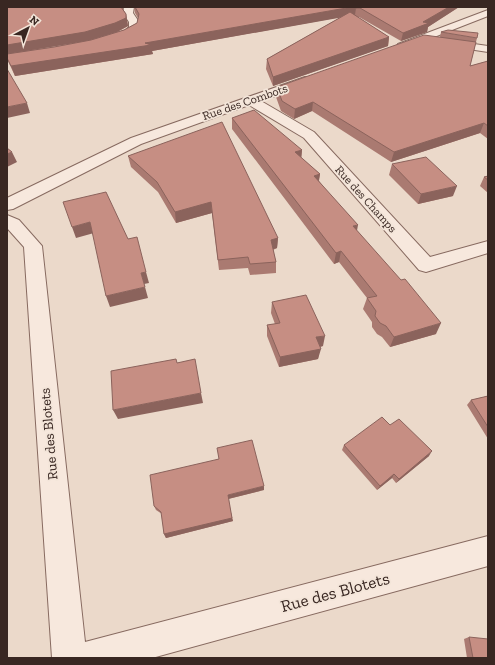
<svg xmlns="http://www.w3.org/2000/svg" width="495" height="665" viewBox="0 0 495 665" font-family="'Zilla Slab',serif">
<rect width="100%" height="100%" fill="#ebd9ca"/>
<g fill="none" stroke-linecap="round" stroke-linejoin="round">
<defs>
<path id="minor" d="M124 7H134L133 13 139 22V28C133 36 118 45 108 42L107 40 108 38 125 31 129 27V22L123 13Z
M488 10V16L406 48H398L397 46 398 44Z
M446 40 488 46V52L442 45 441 43Z
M305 77 309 78 311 81 309 84 261 101 314 132 430 257 488 241V253L426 272 419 270 304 138 249 105 141 144 13 209 7 210V198L131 138Z
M7 215 19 220 42 246 85 642 488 536V566L152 658H52L24 247 7 228Z"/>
</defs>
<use href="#minor" stroke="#876a60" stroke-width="2"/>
<use href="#minor" fill="#f7e8dd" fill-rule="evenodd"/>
</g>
<path fill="#aa7a71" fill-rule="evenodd" d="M7 7H123V9L126 14 128 26 117 32 87 41 124 30 137 23 138 18 135 13 134 7H459L428 27 427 32 401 41 359 17H357L389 37 388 46 273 86 266 69 267 59 341 17 152 51 153 54 15 76 7 59ZM86 41 54 47 27 51Z
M441 32 477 38 470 66 488 61V139L480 133 391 162 312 111 294 119 281 111 276 97 277 87 440 37Z
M232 118 302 150 301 158 320 174 319 181 436 334 390 347 382 337 377 334 372 327V322L363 309 367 298 339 262 334 264 232 129Z
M128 156 278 238 277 248 273 250 276 262V273L250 275 248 268 219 270 212 213 176 223 158 192 131 167Z
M392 164 453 196 418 204 389 175Z
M488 176V193L480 186 484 177Z
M272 302 323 346 320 347 318 359 279 367 267 336V325L275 324 271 313Z
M488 396V439L467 405 471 400Z
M390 425 429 456 396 483 392 478 377 490 342 450 344 445Z
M264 490 228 499 233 521 166 538 164 534 162 514 156 510 154 506Z
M469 637 488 658H467L464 639Z"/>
<path fill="#8b635c" d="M352 7H360L356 8 355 15 152 51 153 54 15 76 11 66Z
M449 7H459L428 27 427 32 401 41 403 33 423 22Z
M126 14 128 26 117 32 87 41 7 54V45Z
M389 37 388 46 273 86V77Z
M313 102 312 111 294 119 295 109Z
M27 103 30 113 7 118V107Z
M484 123 480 133 391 162 394 152Z
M302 150 301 161 295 152Z
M12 152 17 162 7 167V154Z
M320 174 318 184 314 176Z
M457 186 453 196 418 204 421 194Z
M211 202 212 213 176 223 175 212Z
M90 222 94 233 76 238 72 227Z
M358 225 356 236 353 226Z
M278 238 277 248 270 250 271 240Z
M341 251 339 262 334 264 336 253Z
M146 272 149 283 144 284 141 273Z
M145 287 148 298 110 307 106 296Z
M441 323 436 334 390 347 394 337Z
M325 336 323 346 314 348 316 337Z
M321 349 318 359 279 367 280 357Z
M201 393 203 403 118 419 113 410Z
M432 451 429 456 396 483 399 479Z
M394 474 392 478 377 490 380 486Z
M264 486V490L228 499V495Z
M232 518 233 521 166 538 164 534Z"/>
<path fill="#c68e83" stroke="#8b635c" d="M7 7H121L126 14V18L115 23 85 32 7 45Z
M135 7H352L145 43 151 45 11 66 7 58V54L54 47 91 40 124 30 137 23 139 14Z
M358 7H449L423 22 429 23 403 33 360 8H356Z
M350 12 389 37 273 77 267 59Z
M448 30 478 33 477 38 441 32Z
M424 35 476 42 470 66 488 61V126L484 123 394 152 313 102 295 109 282 101 277 87Z
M7 69 27 103 7 107Z
M254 110 302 150 295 152 320 174 314 176 358 225 353 226 401 280 405 279 441 323 394 337 386 326 380 323 375 316 376 311 367 298 377 296 341 251 336 253 232 118Z
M222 122 278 238 271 240 276 262 250 264 248 257 218 260 211 202 175 212 157 182 128 156Z
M7 148 12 152 7 154Z
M426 157 457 186 421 194 392 164Z
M488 176V180L484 177Z
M106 192 128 239 137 237 146 272 141 273 145 287 106 296 90 222 72 227 63 202Z
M306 295 325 336 316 337 321 349 280 357 267 325 280 323 272 302Z
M176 359 177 363 195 359 201 393 113 410 111 371Z
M488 396V427L471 400Z
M382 417 390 425 399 419 432 451 399 479 394 474 380 486 344 445Z
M252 440 264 486 228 495 232 518 164 534 161 512 154 506 150 475 219 459 217 448Z
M469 637 488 639V658H473Z"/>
<g text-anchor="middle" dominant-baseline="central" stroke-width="3.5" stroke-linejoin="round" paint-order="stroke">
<g font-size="12" fill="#392722" stroke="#f3e5d9">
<text transform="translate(245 102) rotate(-19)">Rue des Combots</text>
<text transform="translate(366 199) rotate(48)">Rue des Champs</text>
</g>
<g font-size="14" fill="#392722" stroke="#f3e5d9">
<text transform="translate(49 434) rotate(-95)">Rue des Blotets</text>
</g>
<g font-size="17" fill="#392722" stroke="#f3e5d9">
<text transform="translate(335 592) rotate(-15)">Rue des Blotets</text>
</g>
</g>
<rect width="495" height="665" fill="none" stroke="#392722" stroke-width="16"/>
<g transform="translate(28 28) rotate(41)" stroke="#f3e5d9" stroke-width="3" paint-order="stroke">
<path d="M0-3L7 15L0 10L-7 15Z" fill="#392722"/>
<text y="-6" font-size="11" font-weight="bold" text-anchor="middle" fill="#392722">N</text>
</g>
</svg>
